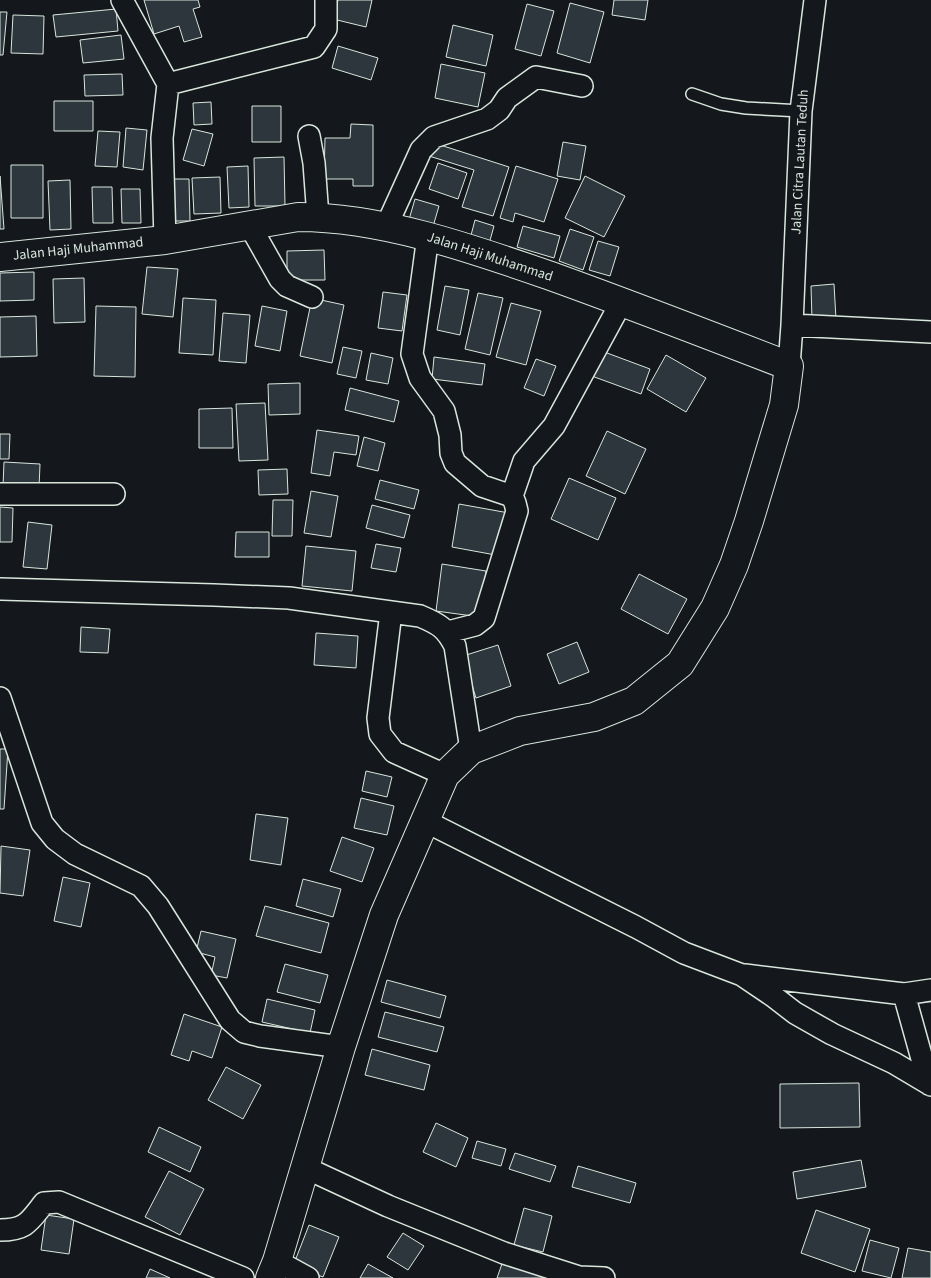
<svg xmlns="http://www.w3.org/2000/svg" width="931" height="1278" viewBox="0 0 931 1278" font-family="'Source Sans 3',sans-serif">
<rect width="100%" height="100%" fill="#14181c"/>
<path fill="#2c363c" stroke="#d8e6dc" d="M144 0H198L200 7 193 9 202 37 184 42 179 26 154 34Z
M338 0H372L366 27 333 19Z
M614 0H648L645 20 612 15Z
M570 3 604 12 590 63 557 53Z
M527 4 554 11 541 56 515 49Z
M116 9 118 31 56 37 53 15Z
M0 12H7L3 55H0Z
M13 15 44 16 43 54 11 53Z
M453 25 493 35 486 66 446 57Z
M121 35 124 59 83 63 80 40Z
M338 46 378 58 371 80 332 68Z
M441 64 485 73 478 107 435 98Z
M122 74 123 95 85 96 84 75Z
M54 101H93V131H54Z
M211 102 212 124 194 125 193 103Z
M252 106H281V142H252Z
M351 124 373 125V186H353V179H324L325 138H350Z
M126 128 147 130 143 170 123 167Z
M192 129 213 134 204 166 183 160Z
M98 131 120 132 117 167 95 166Z
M563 142 586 146 580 180 557 176Z
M434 143 509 167 493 216 462 207 474 170 429 156Z
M284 157 285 206H255L254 158Z
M438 163 467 173 458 199 429 189Z
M11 165H43V218H11Z
M248 166 249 207 229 208 227 167Z
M516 166 558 179 544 222 515 213 513 222 500 218Z
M0 176 4 229H0Z
M585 176 625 196 604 237 565 218Z
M220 177 221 213 194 214 192 178Z
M168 179H189L190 221H169Z
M70 180 71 229 50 230 48 181Z
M92 187H112L113 223H93Z
M121 189H140L141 223H122Z
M415 199 439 206 432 230 408 223Z
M475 220 494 226 489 244 470 239Z
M523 226 560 236 554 258 517 247Z
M570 229 594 237 583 270 559 261Z
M598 241 619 247 610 276 589 270Z
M324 250 325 280H287V251Z
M147 267 178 269 173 317 142 314Z
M34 272V300L0 301V273Z
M84 278 85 322 54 323 53 279Z
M834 284 836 319 812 320 811 286Z
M445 286 469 290 460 335 437 330Z
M383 292 407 295 402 331 378 328Z
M478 293 503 298 490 355 465 349Z
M183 298 216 300 213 355 179 353Z
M312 298 344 305 332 363 300 356Z
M511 303 541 311 526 365 496 357Z
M96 306 136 307 135 377 94 376Z
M262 306 287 311 280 351 255 346Z
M223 313 250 315 246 363 219 361Z
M36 316 37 356 0 357V317Z
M343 347 362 351 356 378 337 374Z
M599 350 650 369 641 394 589 375Z
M371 353 393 358 388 384 366 380Z
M666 355 706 378 686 412 647 389Z
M434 357 485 364 482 385 432 379Z
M536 359 556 366 544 396 524 388Z
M300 383V414L269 415 268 384Z
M350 388 399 401 394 422 345 410Z
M265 403 268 460 239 461 236 404Z
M232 408 233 448H199V409Z
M317 430 359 436 356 455 334 452 330 476 311 473Z
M607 431 646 449 625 494 586 476Z
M0 434H10L9 459H0Z
M364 437 385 443 378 471 357 466Z
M4 462 40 464 39 488 3 486Z
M287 469 288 494 259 495 258 470Z
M569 478 616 498 598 540 551 519Z
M380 480 419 490 414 509 375 499Z
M311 491 338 496 331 537 304 533Z
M273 500H293L292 536H272Z
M459 504 509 513 501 556 452 547Z
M372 505 410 515 404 538 366 528Z
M0 507 13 508 12 542H0Z
M28 522 52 525 47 569 23 567Z
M236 532H269V557H235Z
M376 544 401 548 396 572 371 568Z
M306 546 356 551 352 591 302 586Z
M442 564 486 571 480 617 436 611Z
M639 574 687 599 668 634 621 609Z
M81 627 110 629 108 653 80 652Z
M316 633 358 636 356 668 314 665Z
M577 642 589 672 559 684 547 654Z
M498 645 511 686 476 698 463 656Z
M0 749H8L4 809H0Z
M366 771 392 777 387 797 362 791Z
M361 798 394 806 387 835 354 828Z
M256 814 288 818 281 865 250 860Z
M342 837 374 848 362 882 330 871Z
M1 846 30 850 23 896 0 893Z
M63 877 90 883 81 927 54 921Z
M303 879 341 889 333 917 296 906Z
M265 906 329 923 321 953 256 936Z
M201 931 236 939 227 978 211 975 215 957 196 952Z
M285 964 328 975 320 1003 277 992Z
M387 980 446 996 440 1018 381 1002Z
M267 999 315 1010 310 1033 262 1022Z
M385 1012 444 1027 437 1052 378 1037Z
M184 1014 222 1027 212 1058 192 1051 189 1061 171 1055Z
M372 1049 430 1065 424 1090 365 1075Z
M226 1067 261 1085 243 1119 208 1100Z
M859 1083 860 1127 780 1128V1084Z
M436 1123 468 1138 456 1167 423 1152Z
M159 1127 201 1147 190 1172 148 1152Z
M477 1141 506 1149 501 1166 472 1158Z
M515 1153 556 1166 550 1182 509 1169Z
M861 1160 866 1187 797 1199 793 1172Z
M578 1166 636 1183 630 1203 572 1187Z
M169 1171 204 1189 180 1235 145 1217Z
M524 1208 552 1216 543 1252 514 1245Z
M816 1210 870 1229 855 1272 801 1253Z
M46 1215 74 1219 69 1254 41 1250Z
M309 1225 339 1237 323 1277 293 1266Z
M403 1233 424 1246 408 1270 387 1257Z
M870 1240 899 1248 891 1278 862 1271Z
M908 1248 931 1252V1278H902Z
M503 1261 557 1278H497Z
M368 1264 393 1278H360Z
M150 1269 170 1278H146Z"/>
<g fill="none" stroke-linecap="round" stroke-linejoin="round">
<defs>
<path id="service" d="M692 94 721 104 746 108 801 111"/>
<path id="minor" d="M122 0 168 84 162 138 165 240
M168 84 314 47 326 29V0
M309 136 314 163 318 217
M250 226 280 279 287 286 312 297
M386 227 421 150 434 137 487 119 499 110 507 98 536 77 582 86
M428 236 412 354 420 378 444 411 450 435 451 453 455 463 482 486 512 496 515 503 517 511 484 618 475 625 448 632
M792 325 801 111 815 0
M789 366 792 325 931 332
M0 494H114
M512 496 524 461 554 426 622 301
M0 589 214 595 289 598 420 616C439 624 446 628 455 646L471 750
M391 612 378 718 380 734 394 752 445 775
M0 698 42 823 55 839 75 854 141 886 158 906 230 1020 244 1032 260 1036 341 1047
M425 821 636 927 684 953 742 975 773 996 795 1013 832 1034 894 1063 931 1085
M745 975 904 994 931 990
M904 994 929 1084
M306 1168 388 1206 504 1253 579 1277 604 1278
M0 1230C26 1230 29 1222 44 1203L59 1202 243 1278
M277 1261 308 1278"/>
<path id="tertiary" d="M0 257 165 240 298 217C381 217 470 248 548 275 629 304 709 335 789 366L784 405 749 521 734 565 715 608 680 664 634 701 594 717 520 731 471 750 445 775 384 915 341 1047 277 1261 270 1278"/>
</defs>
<use href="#service" stroke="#d8e6dc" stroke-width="14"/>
<use href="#minor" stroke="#d8e6dc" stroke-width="24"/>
<use href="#tertiary" stroke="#d8e6dc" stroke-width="30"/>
<use href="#service" stroke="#14181c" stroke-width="11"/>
<use href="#minor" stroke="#14181c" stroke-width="21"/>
<use href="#tertiary" stroke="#14181c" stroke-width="28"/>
</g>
<g text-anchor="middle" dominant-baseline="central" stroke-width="4" stroke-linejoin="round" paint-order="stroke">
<g font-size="14" fill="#d8e6dc" stroke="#14181c">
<text transform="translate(800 162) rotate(-87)">Jalan Citra Lautan Teduh</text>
<text transform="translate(78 249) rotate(-6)">Jalan Haji Muhammad</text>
<text transform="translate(490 257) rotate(18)">Jalan Haji Muhammad</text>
</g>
</g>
</svg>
